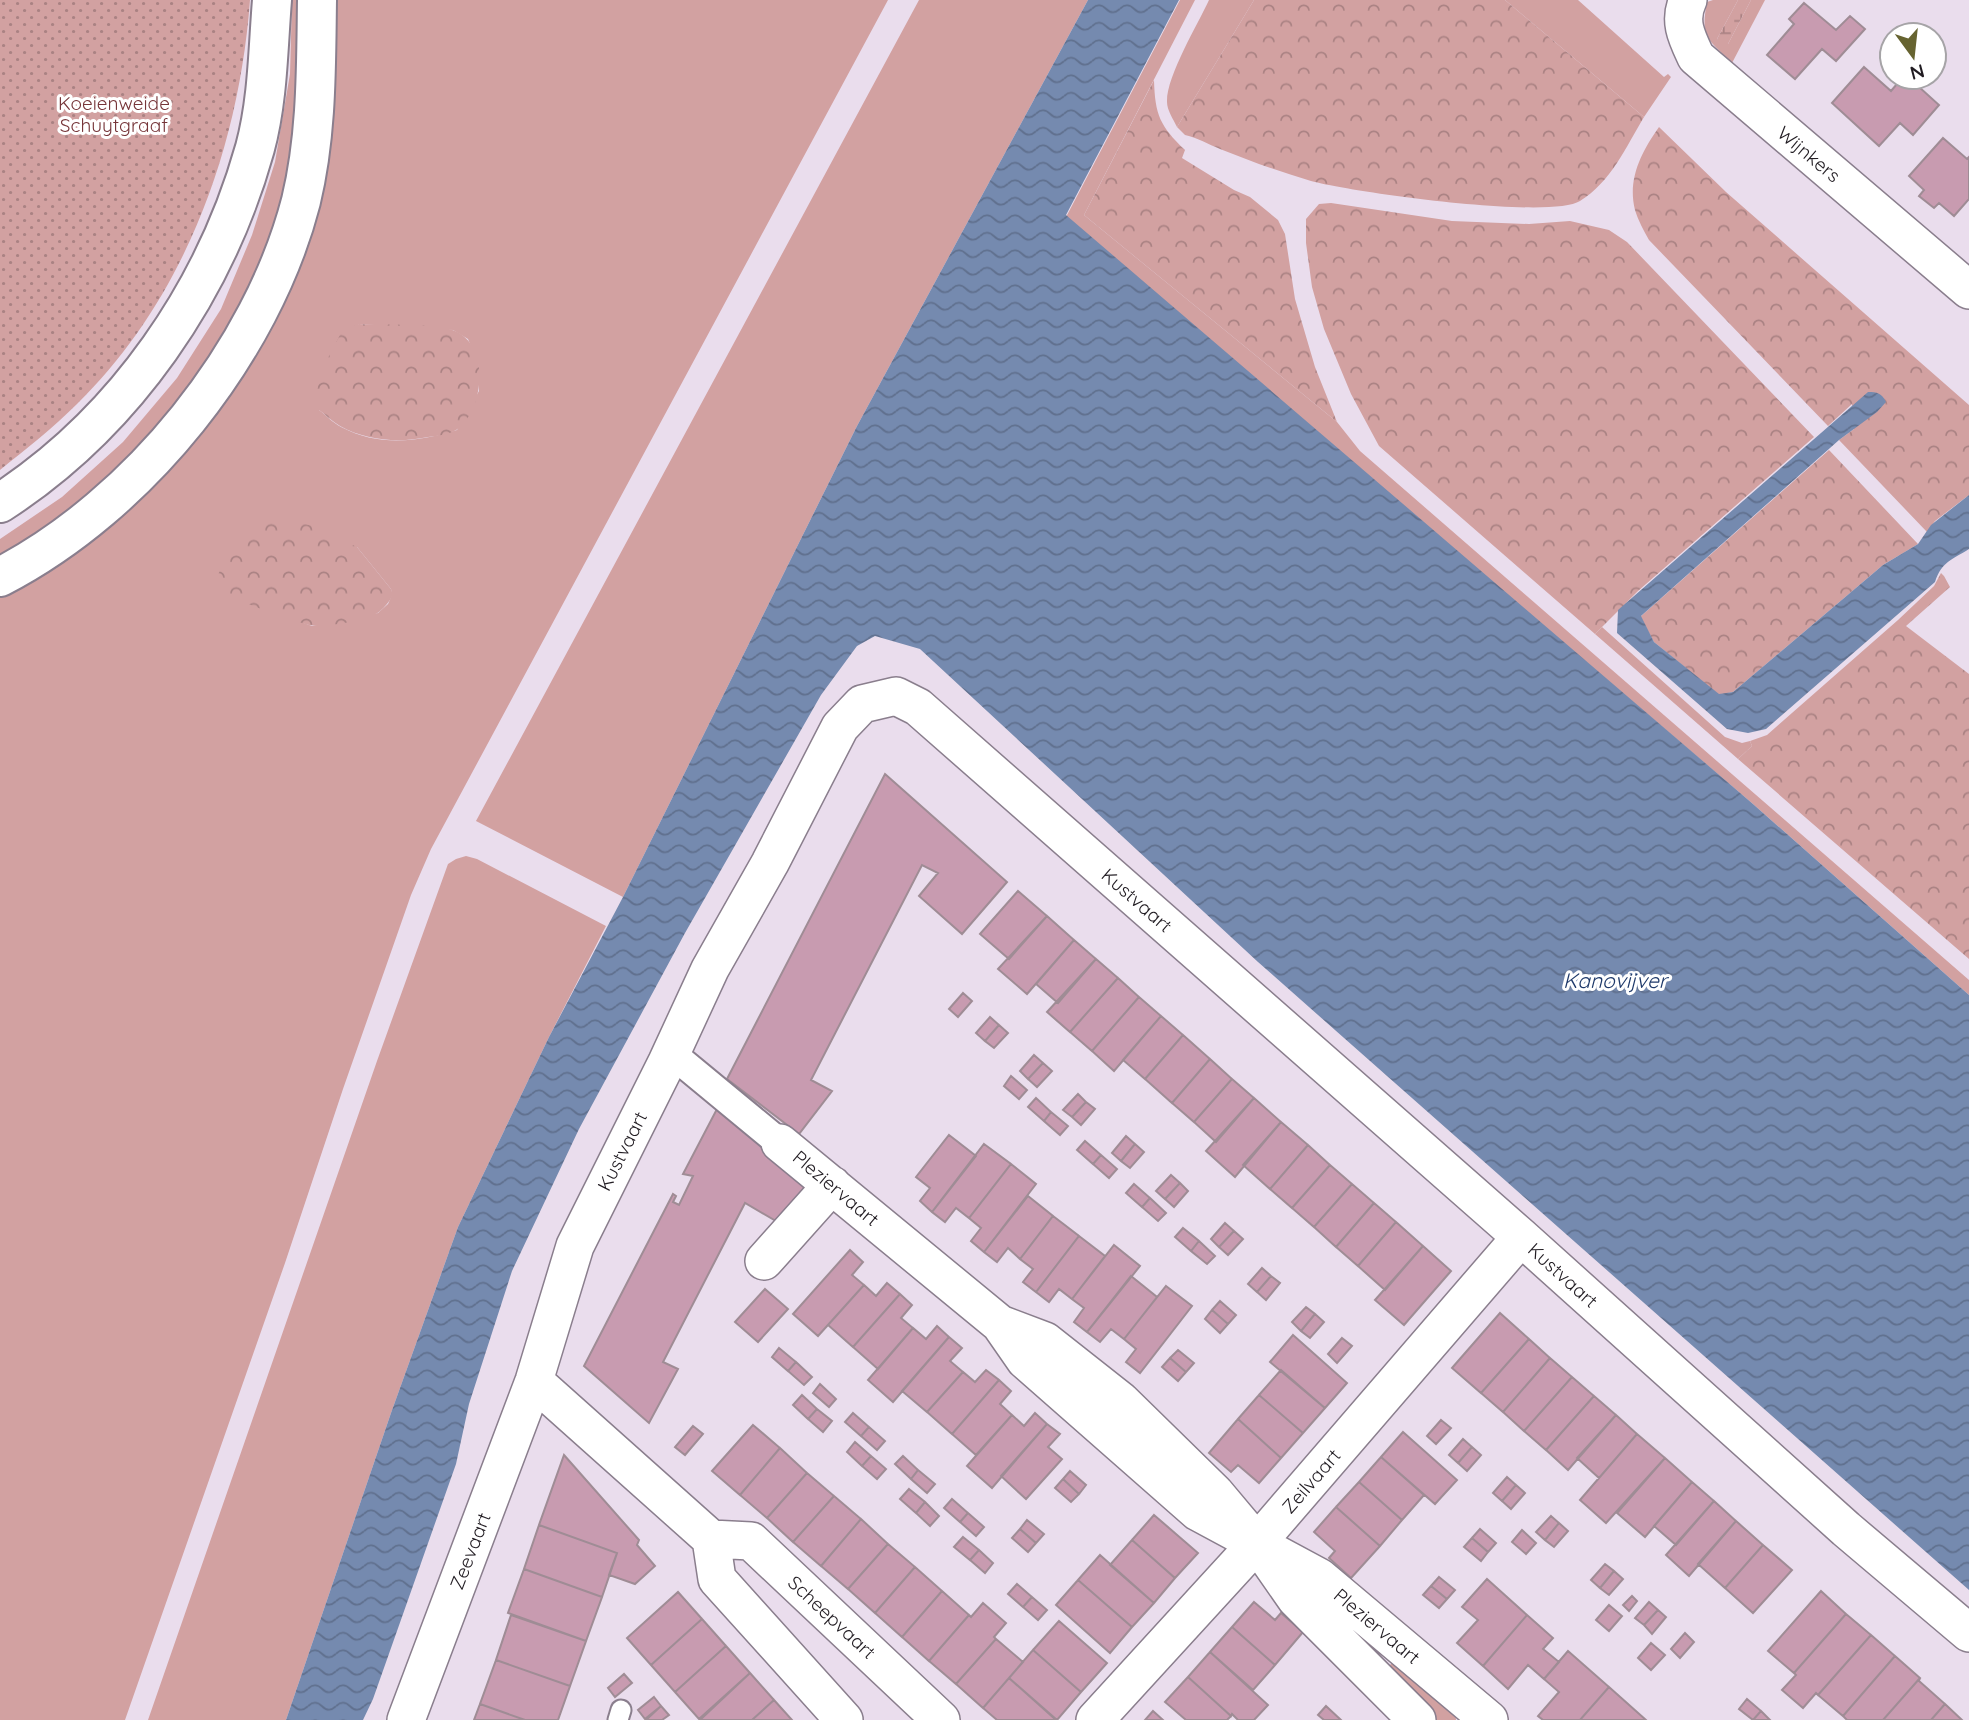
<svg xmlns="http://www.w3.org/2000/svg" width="1969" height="1720" viewBox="0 0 1969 1720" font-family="Quicksand,sans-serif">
<defs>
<pattern id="forest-crowns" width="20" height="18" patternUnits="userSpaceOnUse" patternTransform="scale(1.75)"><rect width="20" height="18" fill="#d2a1a1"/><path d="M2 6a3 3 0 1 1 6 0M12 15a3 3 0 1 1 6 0" fill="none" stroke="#aa8283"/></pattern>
<pattern id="wetland-marsh" width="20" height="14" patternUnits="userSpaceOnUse" patternTransform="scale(1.75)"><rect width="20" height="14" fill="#d2a1a1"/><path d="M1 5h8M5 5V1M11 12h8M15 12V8" fill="none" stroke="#aa8283"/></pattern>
<pattern id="park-dots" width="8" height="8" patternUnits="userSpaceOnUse" patternTransform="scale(1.75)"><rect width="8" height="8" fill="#d2a1a1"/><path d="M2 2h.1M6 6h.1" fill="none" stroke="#aa8283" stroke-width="1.8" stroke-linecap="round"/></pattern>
<pattern id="water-waves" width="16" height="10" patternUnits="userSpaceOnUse" patternTransform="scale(1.75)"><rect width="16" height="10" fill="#758aaf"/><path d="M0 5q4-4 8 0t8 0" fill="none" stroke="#60708e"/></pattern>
</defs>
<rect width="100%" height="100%" fill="#eadded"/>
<path fill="#d2a1a1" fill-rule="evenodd" d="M292 0H309L289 191 266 255 198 386 119 472 0 561V539L62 497 123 442 177 378 221 309 252 235 275 162 290 74Z
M333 0H888L431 849 411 895 343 1089 285 1263 125 1720H0V594L162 476 209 425 251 362 285 294ZM359 324 453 330 468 339 478 364 479 391 457 430C418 442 379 447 341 427 333 423 326 415 319 410ZM357 547 391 589 392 595 388 604 378 613 312 626 249 603Z
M919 0H1088L857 426 623 897 476 821Z
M1180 0H1195L1084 215 1337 422 1360 451 1969 980V995L1753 804 1065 219Z
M1209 0H1254L1177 127C1173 119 1167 110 1167 102 1166 77 1198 24 1209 0Z
M1505 0H1578L1664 77 1668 74 1671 77 1644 117Z
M1713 0H1738L1717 39 1728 44 1751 0H1765L1732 63C1708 39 1700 38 1707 2Z
M1602 627 1725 737 1742 743 1750 741 1752 746 1738 759 1595 634Z
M466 856 477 859 606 926 549 1037 458 1227 391 1413 286 1720H148L377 1061 448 864 456 859Z
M1395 1659 1455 1706 1456 1720H1431L1386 1670Z"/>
<path fill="url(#forest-crowns)" d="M1254 0H1505L1644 117C1626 147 1611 182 1580 201 1550 220 1351 192 1311 181 1280 172 1250 161 1220 149 1208 144 1198 138 1185 135L1177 127Z
M1154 80C1155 115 1160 126 1185 150L1182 158 1234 190 1250 197 1278 220 1285 234 1295 299 1315 367 1337 422 1084 215Z
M1659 127 1726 192 1969 405V495L1935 521 1927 532 1839 440 1854 429 1852 404 1828 426 1649 240C1644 231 1638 220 1635 210 1627 179 1642 151 1659 127Z
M1331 203 1452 221 1529 224 1570 221 1609 230 1627 242 1814 437 1638 591 1595 634 1379 446 1351 394 1324 329 1312 287 1306 243V219L1319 204Z
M359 324C381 325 437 323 455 331 490 346 484 407 459 428 452 434 438 436 428 437 400 443 367 441 340 426 333 422 326 415 319 410L317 388 328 358 342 331Z
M1829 450 1918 544 1883 565 1733 692 1719 695 1654 642 1640 617Z
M264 514 313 526 357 547 391 589 393 595C389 602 385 607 379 612 365 621 325 628 309 625 277 617 246 602 216 592L213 587C226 556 235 533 264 514Z
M1941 573 1944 576 1950 587 1906 626 1969 674V959L1738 759 1752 746 1750 741 1767 735 1898 620 1934 586Z"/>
<path fill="url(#wetland-marsh)" d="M1738 0H1751L1728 44 1720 45 1717 39Z"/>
<path fill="url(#park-dots)" d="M0 0H250C239 148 185 298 77 404 53 428 26 449 0 470Z"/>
<path fill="url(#water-waves)" d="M1088 0H1179L1066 215 1753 804 1969 995V1590L1258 962 920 649 875 636 857 646 821 695 685 933 579 1129 512 1271 469 1404 456 1464 373 1699 363 1720H286L391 1413 458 1227 549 1037 623 897 857 426Z
M1868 392C1877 392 1882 393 1886 402L1877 412 1839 440 1641 616 1654 642 1719 694 1733 692 1883 565 1918 544 1931 525 1969 495V549C1952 560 1942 561 1935 582L1766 729 1748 733 1727 729 1617 633 1618 610Z"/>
<path fill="#c89bb0" stroke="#9f8c95" stroke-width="2" d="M1804 3 1836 30 1850 16 1865 29 1836 61 1822 49 1795 79 1767 55 1794 24 1789 19Z
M1864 67 1891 91 1903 77H1908L1939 105 1913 135 1900 123 1879 146 1832 103Z
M1943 138 1967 159 1969 157V199L1954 216 1939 203 1934 208 1919 196 1924 190 1909 176Z
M885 774 1007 882 962 934 919 896 938 873 922 865 811 1080 832 1091 799 1134 727 1079Z
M1018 891 1047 916 1009 959 980 934Z
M1047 916 1074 940 1027 994 998 969Z
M1074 940 1096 959 1058 1003 1036 984Z
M1096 959 1118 978 1070 1032 1047 1012Z
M1118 978 1139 997 1092 1051 1070 1032Z
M963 993 972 1001 958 1017 949 1009Z
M1139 997 1161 1016 1114 1071 1092 1051Z
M1161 1016 1183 1035 1145 1079 1123 1060Z
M990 1017 999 1025 985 1041 976 1033Z
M999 1025 1008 1033 994 1048 985 1041Z
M1183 1035 1210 1059 1172 1103 1145 1079Z
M1034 1055 1043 1063 1028 1079 1020 1071Z
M1210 1059 1232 1079 1194 1122 1172 1103Z
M1043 1063 1052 1071 1037 1087 1028 1079Z
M1011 1076 1027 1090 1019 1099 1004 1086Z
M1232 1079 1254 1098 1216 1142 1194 1122Z
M1078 1094 1086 1102 1072 1117 1063 1110Z
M1036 1098 1051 1112 1044 1121 1028 1107Z
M1254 1098 1281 1122 1235 1177 1206 1151Z
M1086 1102 1095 1109 1081 1125 1072 1117Z
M718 1107 807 1185 776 1221 745 1203 663 1362 678 1369 649 1423 584 1366 673 1194 676 1196 673 1202 679 1205 693 1176 683 1174Z
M1051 1112 1068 1126 1060 1135 1044 1121Z
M1281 1122 1308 1145 1270 1189 1243 1165Z
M949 1135 976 1156 932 1212 920 1201 930 1188 916 1177Z
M1126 1136 1135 1144 1121 1161 1112 1153Z
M1085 1141 1101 1155 1093 1164 1077 1150Z
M984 1144 1011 1164 969 1218 956 1208 945 1222 932 1212Z
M1135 1144 1144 1152 1130 1168 1121 1161Z
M1308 1145 1330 1165 1292 1208 1270 1189Z
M1101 1155 1117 1169 1109 1178 1093 1164Z
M1011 1164 1036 1184 984 1252 971 1241 981 1228 969 1218Z
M1330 1165 1352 1184 1314 1227 1292 1208Z
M1171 1175 1180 1183 1165 1199 1156 1191Z
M1180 1183 1188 1191 1174 1207 1165 1199Z
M1134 1184 1150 1198 1142 1207 1126 1193Z
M1352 1184 1374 1203 1336 1247 1314 1227Z
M1028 1196 1053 1216 1020 1259 1008 1248 997 1262 984 1252Z
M1150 1198 1166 1213 1158 1221 1142 1207Z
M1374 1203 1396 1222 1358 1266 1336 1247Z
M1053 1216 1079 1236 1036 1292 1023 1282 1033 1269 1020 1259Z
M1396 1222 1423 1246 1385 1290 1358 1266Z
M1225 1223 1234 1231 1219 1247 1211 1239Z
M1183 1228 1199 1241 1191 1251 1175 1237Z
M1234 1231 1243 1239 1228 1255 1219 1247Z
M1079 1236 1105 1256 1072 1299 1059 1289 1049 1302 1036 1292Z
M1199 1241 1215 1256 1207 1264 1191 1251Z
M1114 1245 1140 1266 1087 1332 1074 1322 1084 1308 1072 1299Z
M1423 1246 1451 1271 1404 1325 1375 1300Z
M850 1250 863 1262 852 1275 864 1285 818 1336 793 1314Z
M1262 1268 1271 1276 1257 1292 1248 1284Z
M1131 1276 1157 1297 1124 1339 1111 1329 1100 1342 1087 1332Z
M1271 1276 1280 1283 1266 1300 1257 1292Z
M887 1283 900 1294 853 1347 828 1325 864 1285 876 1296Z
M1166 1286 1192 1306 1140 1373 1126 1362 1136 1349 1124 1339Z
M765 1289 788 1309 758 1342 735 1322Z
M900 1294 912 1305 901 1318 913 1328 878 1369 853 1347Z
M1220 1301 1236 1315 1228 1324 1212 1310Z
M1306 1307 1315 1314 1301 1331 1292 1322Z
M1212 1310 1228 1324 1220 1333 1205 1319Z
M1500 1313 1529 1339 1481 1393 1452 1368Z
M1315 1314 1324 1322 1310 1338 1301 1331Z
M937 1326 949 1337 893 1402 868 1380 913 1328 926 1339Z
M1293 1335 1347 1383 1325 1408 1270 1362Z
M949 1337 962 1348 950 1361 963 1372 927 1412 902 1391Z
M1342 1338 1352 1346 1337 1363 1328 1354Z
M1529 1339 1550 1358 1503 1412 1481 1393Z
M779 1348 796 1362 788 1371 772 1357Z
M1178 1350 1194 1363 1186 1372 1170 1358Z
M1170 1358 1186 1372 1178 1381 1162 1367Z
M1550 1358 1572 1377 1524 1431 1503 1412Z
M796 1362 812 1377 804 1385 788 1371Z
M986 1370 999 1380 952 1434 927 1412 963 1372 975 1382Z
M1281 1370 1325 1408 1303 1433 1259 1395Z
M1572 1377 1594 1396 1546 1450 1524 1431Z
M999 1380 1011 1391 1000 1404 1012 1415 976 1455 952 1434Z
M820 1384 836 1399 829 1407 813 1393Z
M802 1395 817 1409 808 1419 793 1405Z
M1259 1395 1303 1433 1281 1458 1238 1419Z
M1594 1396 1616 1415 1568 1470 1546 1450Z
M817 1409 832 1421 823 1432 808 1419Z
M853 1413 869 1427 861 1436 845 1422Z
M1035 1413 1047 1424 992 1488 967 1466 1012 1415 1024 1426Z
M1616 1415 1637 1434 1599 1478 1577 1458Z
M1238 1419 1281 1458 1259 1483 1238 1465 1231 1472 1209 1453Z
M1441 1420 1451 1428 1436 1444 1427 1436Z
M1047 1424 1060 1434 1048 1447 1062 1459 1026 1499 1001 1476Z
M753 1425 780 1448 740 1495 712 1471Z
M693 1426 703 1434 685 1455 675 1447Z
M869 1427 885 1441 877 1450 861 1436Z
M1403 1432 1457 1480 1435 1504 1381 1457Z
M1637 1434 1665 1458 1606 1523 1580 1500Z
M1463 1439 1472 1447 1458 1463 1449 1455Z
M855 1442 871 1456 862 1466 847 1452Z
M1472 1447 1481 1455 1467 1471 1458 1463Z
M780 1448 807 1473 767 1518 740 1495Z
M564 1455 639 1540 637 1545 655 1566 635 1584 609 1575 617 1553 539 1525Z
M871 1456 886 1469 877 1479 862 1466Z
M903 1456 918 1470 911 1479 895 1464Z
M1381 1457 1424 1495 1402 1520 1359 1482Z
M1665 1458 1692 1482 1645 1537 1617 1513Z
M918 1470 935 1484 927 1493 911 1479Z
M1070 1471 1086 1485 1079 1494 1063 1479Z
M807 1473 834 1496 793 1542 767 1518Z
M1507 1477 1516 1485 1502 1501 1493 1493Z
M1063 1479 1079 1494 1071 1502 1055 1488Z
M1359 1482 1402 1520 1380 1546 1336 1507Z
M1692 1482 1714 1501 1676 1545 1654 1526Z
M1516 1485 1525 1493 1511 1509 1502 1501Z
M909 1489 925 1502 916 1513 900 1499Z
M834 1496 861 1519 821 1566 793 1542Z
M952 1499 968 1513 960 1522 944 1508Z
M1714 1501 1736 1521 1689 1576 1666 1555Z
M925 1502 939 1516 930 1526 916 1513Z
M1336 1507 1380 1546 1351 1578 1329 1558 1335 1551 1314 1532Z
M968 1513 984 1527 976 1536 960 1522Z
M1154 1515 1198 1553 1175 1578 1132 1540Z
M1551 1516 1559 1523 1545 1540 1536 1532Z
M861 1519 888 1544 848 1589 821 1566Z
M1027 1520 1044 1534 1036 1543 1020 1529Z
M1736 1521 1763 1545 1725 1588 1698 1564Z
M1559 1523 1568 1531 1554 1547 1545 1540Z
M539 1525 617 1553 602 1597 524 1569Z
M1020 1529 1036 1543 1028 1552 1012 1538Z
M1480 1529 1496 1543 1488 1552 1472 1538Z
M1522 1530 1536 1543 1526 1554 1512 1542Z
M963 1537 979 1550 970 1560 954 1547Z
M1472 1538 1488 1552 1481 1561 1464 1547Z
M1132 1540 1175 1578 1154 1603 1110 1565Z
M888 1544 915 1567 875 1613 848 1589Z
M1763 1545 1792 1570 1753 1613 1725 1588Z
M979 1550 993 1563 985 1573 970 1560Z
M1100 1555 1154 1603 1132 1627 1078 1580Z
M1605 1564 1614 1571 1600 1588 1591 1580Z
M915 1567 942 1591 902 1637 875 1613Z
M524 1569 602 1597 586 1641 508 1613Z
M1614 1571 1623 1579 1609 1595 1600 1588Z
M1439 1577 1455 1590 1447 1599 1431 1586Z
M1487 1579 1527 1615 1483 1666 1457 1643 1478 1620 1462 1607Z
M1078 1580 1132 1627 1110 1653 1056 1605Z
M1017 1584 1032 1597 1023 1607 1008 1594Z
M1431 1586 1447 1599 1439 1608 1423 1595Z
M942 1591 969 1615 929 1661 902 1637Z
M1821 1591 1846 1614 1794 1673 1768 1651Z
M678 1592 702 1619 651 1665 627 1638Z
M1632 1596 1637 1601 1629 1611 1623 1605Z
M1032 1597 1047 1610 1038 1620 1023 1607Z
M1254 1602 1275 1620 1281 1613 1303 1632 1275 1665 1232 1627Z
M1649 1602 1658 1610 1644 1625 1635 1618Z
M983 1603 1006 1623 994 1637 996 1639 956 1684 929 1661 969 1615 971 1617Z
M1609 1605 1622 1616 1609 1631 1596 1620Z
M1658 1610 1666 1617 1652 1634 1644 1625Z
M1846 1614 1871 1635 1818 1695 1816 1693 1803 1708 1782 1690 1796 1675 1794 1673Z
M511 1615 586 1641 570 1686 496 1660Z
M1527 1615 1553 1638 1543 1649 1559 1662 1544 1679 1528 1665 1508 1689 1483 1666Z
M702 1619 726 1646 675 1692 651 1665Z
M1059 1621 1107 1663 1081 1692 1033 1650Z
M1232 1627 1275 1665 1253 1690 1210 1652Z
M1685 1633 1694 1642 1680 1658 1671 1649Z
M1871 1635 1895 1656 1843 1716 1818 1695Z
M996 1639 1023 1662 983 1708 956 1684Z
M1651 1643 1665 1655 1651 1670 1638 1658Z
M726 1646 750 1673 699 1719 675 1692Z
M1033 1650 1081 1692 1057 1720 1009 1678Z
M1568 1651 1609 1687 1580 1720H1543L1538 1716 1559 1692 1544 1679Z
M1210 1652 1268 1705 1254 1720H1238L1232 1714 1231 1716 1188 1677Z
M1895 1656 1920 1678 1883 1720H1847L1843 1716Z
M496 1660 570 1686 558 1720H525L480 1704Z
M750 1673 774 1700 752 1720H700Z
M624 1674 632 1683 615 1697 608 1688Z
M1188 1677 1231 1716 1227 1720H1186L1165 1702Z
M1009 1678 1056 1720H997L983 1708Z
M1920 1678 1919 1681 1945 1704 1931 1720H1883Z
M1609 1687 1646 1720H1580Z
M654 1697 661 1706 645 1719 638 1710Z
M1747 1699 1761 1711 1753 1720 1739 1709Z
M774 1700 792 1720H752Z
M480 1704 525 1720H474Z
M1945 1704 1962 1720H1931Z
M661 1706 669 1715 662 1720H646Z
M1326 1706 1341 1720H1324L1318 1715Z
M1153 1711 1163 1720H1145Z
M1761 1711 1770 1720H1753Z"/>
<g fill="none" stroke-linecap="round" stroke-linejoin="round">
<defs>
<path id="service" d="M618 1720 621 1710"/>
<path id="pedestrian" d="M671 1053 780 1143"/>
<path id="minor" d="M1688 0C1678 21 1687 38 1696 57L1969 290
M780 1143 1000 1324 1025 1360 1198 1512 1319 1577 1489 1720
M764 1261 832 1185
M1000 1324 1045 1341 1121 1401 1215 1493 1257 1543 1296 1599 1417 1720
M534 1381 711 1539 751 1541 941 1720
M711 1539 717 1579 844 1720
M406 1720 534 1381 575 1246 667 1062 710 969 770 863 840 727 862 704 896 696 918 707 1521 1237 1846 1529 1969 1633
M1095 1720 1257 1543 1521 1237"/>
<path id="primary" d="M0 503C125 422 215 291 255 148 268 100 268 49 272 0
M0 577C139 505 262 352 301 201 317 135 316 67 317 0"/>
</defs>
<use href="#service" stroke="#8a7e8d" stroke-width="23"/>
<use href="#pedestrian" stroke="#8a7e8d" stroke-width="32"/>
<use href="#minor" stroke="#8a7e8d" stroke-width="40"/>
<use href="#primary" stroke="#8a7e8d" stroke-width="42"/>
<use href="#service" stroke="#fff" stroke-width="19"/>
<use href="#pedestrian" stroke="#fff" stroke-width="28"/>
<use href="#minor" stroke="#fff" stroke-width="37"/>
<use href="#primary" stroke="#fff" stroke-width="38"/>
</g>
<g text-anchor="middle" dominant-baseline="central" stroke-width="6" stroke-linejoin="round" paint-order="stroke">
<g font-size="19" fill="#763539" stroke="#fff">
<text x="114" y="103">Koeienweide<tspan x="114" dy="22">Schuytgraaf</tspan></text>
</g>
<g font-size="19" fill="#211c22" stroke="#fff">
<text transform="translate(1809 154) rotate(40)">Wijnkers</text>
<text transform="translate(1137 900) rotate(41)">Kustvaart</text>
<text transform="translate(622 1151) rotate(-63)">Kustvaart</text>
<text transform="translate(836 1188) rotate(40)">Pleziervaart</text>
<text transform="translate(1563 1275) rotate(42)">Kustvaart</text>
<text transform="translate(1311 1481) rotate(-49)">Zeilvaart</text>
<text transform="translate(470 1551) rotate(-69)">Zeevaart</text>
<text transform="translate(832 1617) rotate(43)">Scheepvaart</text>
<text transform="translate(1377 1626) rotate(40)">Pleziervaart</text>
</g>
<g font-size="21" font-style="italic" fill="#1e396a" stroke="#fff">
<text x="1615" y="980">Kanovijver</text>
</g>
</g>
<g transform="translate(1913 56) rotate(165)"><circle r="33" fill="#ffffff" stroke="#a6a4a7" stroke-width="2"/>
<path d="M0-5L12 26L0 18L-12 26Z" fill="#666330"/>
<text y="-10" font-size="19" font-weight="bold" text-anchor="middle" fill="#211c22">N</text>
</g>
</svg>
